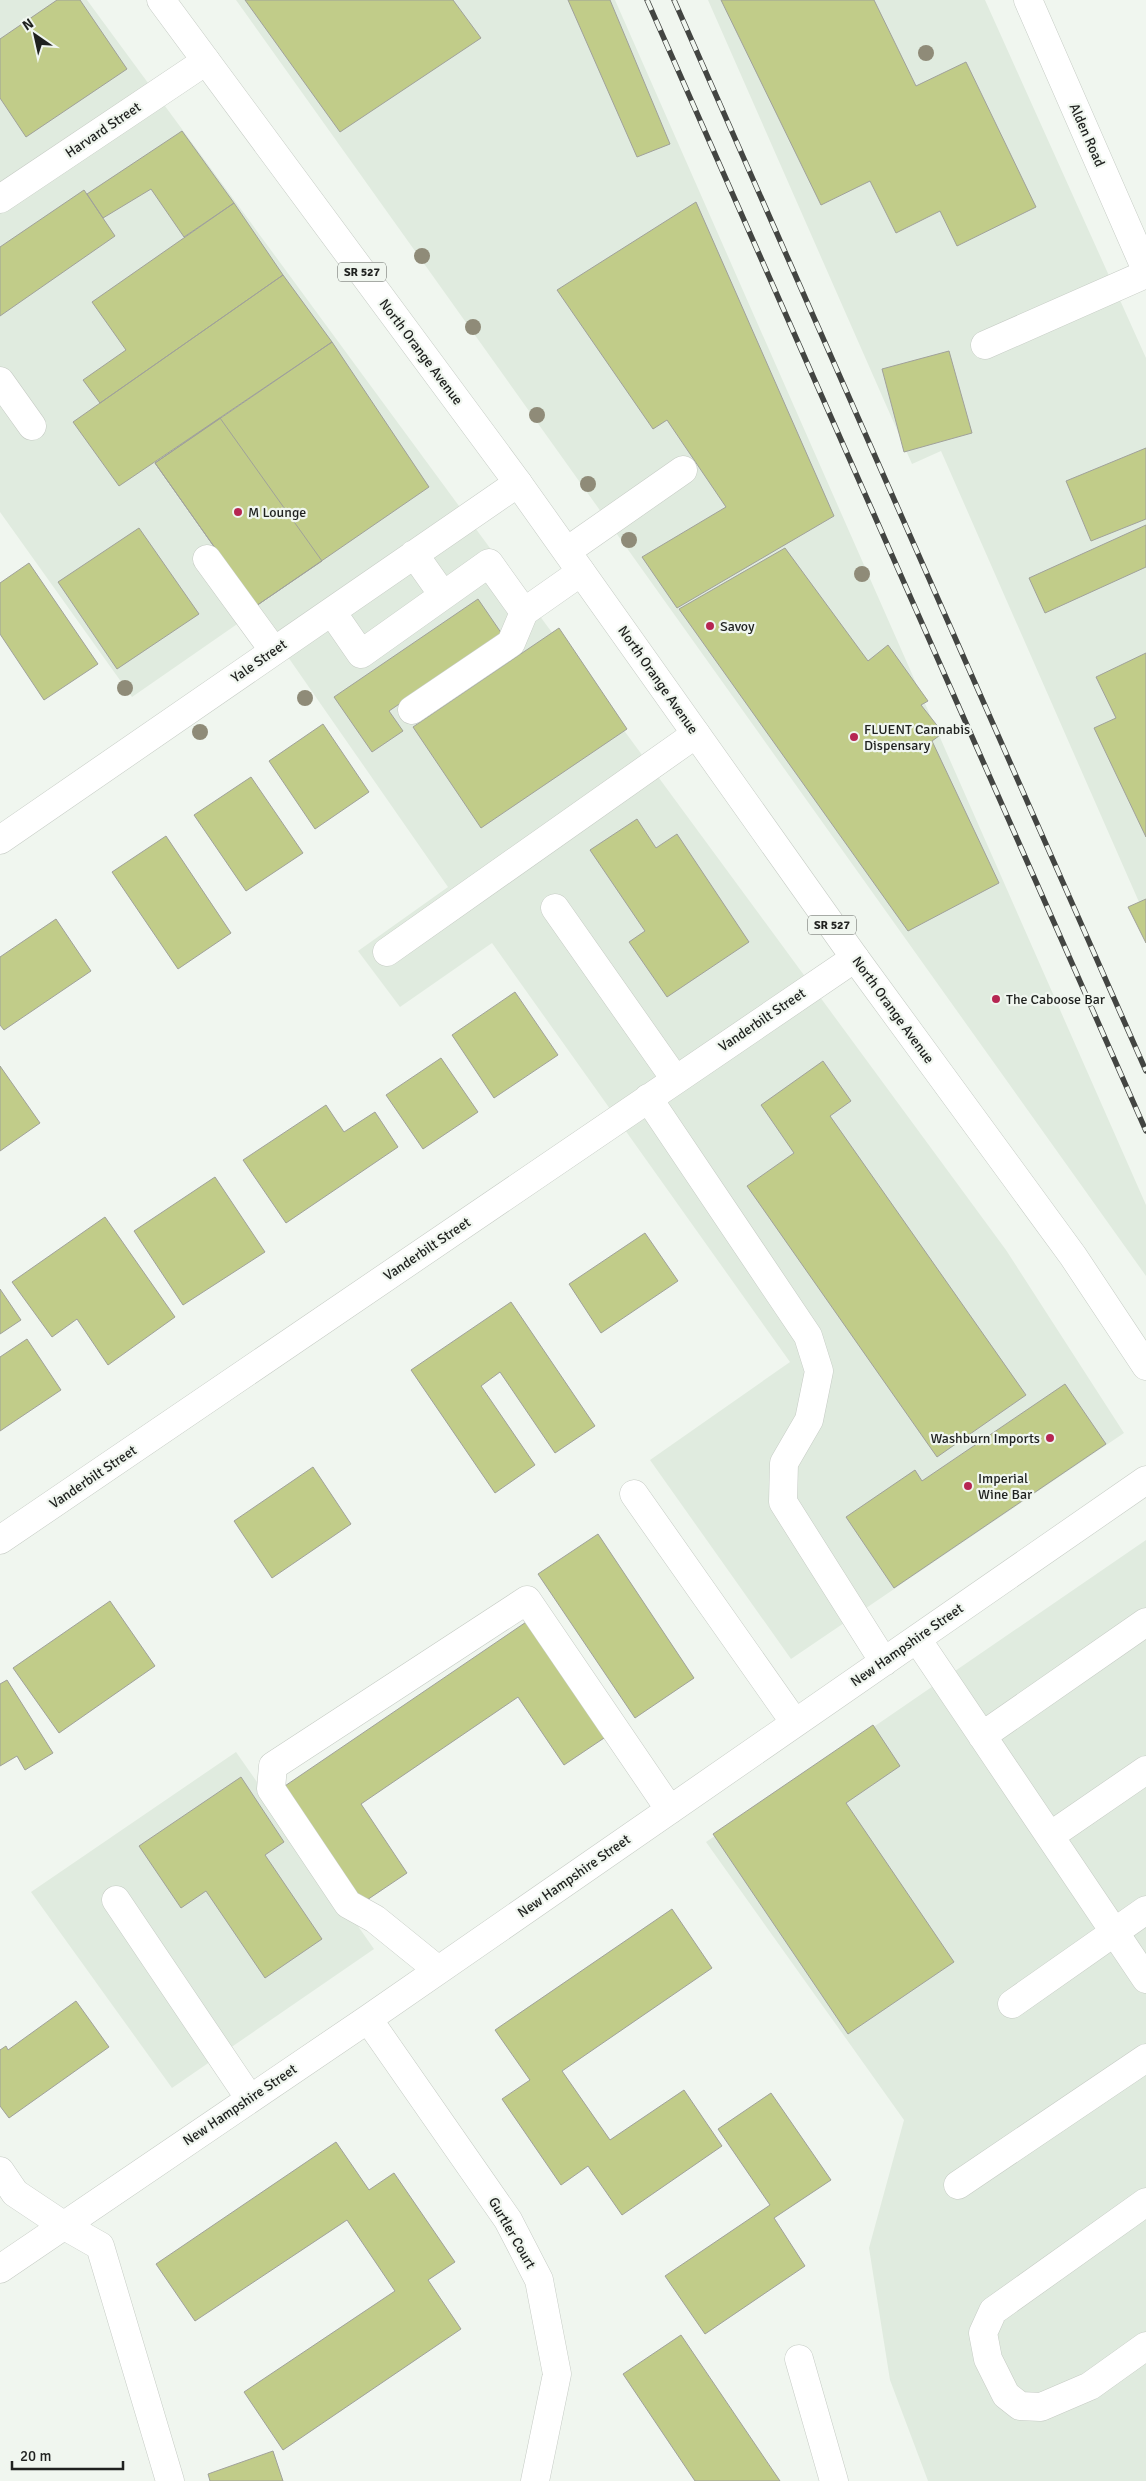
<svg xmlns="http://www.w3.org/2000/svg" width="1146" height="2481" viewBox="0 0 1146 2481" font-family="Signika,sans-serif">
<rect width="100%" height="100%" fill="#f0f6ef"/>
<path fill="#e0ebdf" d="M0 0H87L1006 1250 1124 1433 791 1659 650 1460 790 1362 492 943 400 1007 358 951 448 887 256 611 132 697 0 512Z
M236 0H615L1146 1205V1276Z
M708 0H985L1146 358V918L941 451 912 464Z
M1146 1540V2481H928L890 2380 869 2248 904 2120 706 1842Z
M236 1752 374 1949 172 2088 31 1892Z"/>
<path fill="#c1cc89" stroke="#a0a19a" d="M57 0H80L127 69 26 137 0 98V39Z
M245 0H453L481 38 340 132Z
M568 0H610L670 144 637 157Z
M721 0H874L916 86 966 62 1036 207 957 246 940 211 896 233 870 181 821 205Z
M182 131 234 203 184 237 151 189 103 218 87 194Z
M84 190 115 236 0 316V247Z
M696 202 834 516 677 608 642 557 726 507 667 420 653 429 557 290Z
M234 203 283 275 100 403 83 380 126 350 92 302Z
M283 275 332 342 119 486 73 422Z
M332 342 429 487 256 606 155 463Z
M949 351 972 433 904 452 882 369Z
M220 418 322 561 256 606 155 463Z
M1146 448V519L1091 541 1066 481Z
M1146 525V567L1045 613 1029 578Z
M139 528 199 614 117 669 58 582Z
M785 548 868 661 888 645 928 701 921 705 943 733 932 741 999 883 908 931 679 609Z
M29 563 98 664 44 700 0 634V583Z
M478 599 502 634 389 711 403 731 372 752 334 697Z
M559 628 627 729 481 828 413 727Z
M1146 653V837L1094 728 1116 718 1096 677Z
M323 724 369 792 315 829 269 761Z
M251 777 303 853 246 891 194 815Z
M637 819 656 848 677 834 749 942 667 997 629 942 645 931 590 850Z
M166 836 231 933 178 969 112 872Z
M1146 899V943L1128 907Z
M56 919 91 971 4 1030 0 1025V957Z
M515 992 558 1055 494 1098 452 1035Z
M441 1058 478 1112 423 1149 386 1095Z
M823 1061 851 1101 830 1116 1026 1395 937 1457 747 1186 794 1153 761 1105Z
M0 1066 40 1123 0 1151Z
M326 1105 344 1132 375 1112 398 1147 286 1223 243 1160Z
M215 1177 265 1252 183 1305 134 1231Z
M105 1217 175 1317 108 1365 77 1319 52 1337 12 1282Z
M645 1233 678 1281 601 1333 569 1284Z
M0 1289 21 1320 0 1334Z
M511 1302 595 1426 555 1453 500 1372 481 1386 535 1465 495 1493 411 1370Z
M27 1339 61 1390 0 1431V1357Z
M1065 1384 1106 1444 894 1588 846 1517 915 1470 922 1481Z
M313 1467 351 1524 272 1578 234 1521Z
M598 1534 694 1678 635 1718 538 1574Z
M110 1601 155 1666 59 1733 13 1668Z
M535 1616 613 1732 564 1765 518 1697 361 1804 407 1873 358 1906 279 1790Z
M7 1680 53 1753 25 1770 17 1756 0 1766V1684Z
M873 1725 900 1766 846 1803 954 1962 848 2034 713 1834Z
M241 1777 284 1842 265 1855 322 1939 265 1978 206 1891 181 1908 139 1846Z
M672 1909 712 1968 562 2071 610 2140 684 2090 722 2146 622 2215 588 2166 561 2185 502 2099 530 2080 495 2030Z
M76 2001 109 2047 9 2118 0 2106V2050L6 2046 8 2050Z
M771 2093 831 2180 774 2218 805 2266 705 2334 665 2276 770 2205 718 2129Z
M336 2142 369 2190 394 2173 455 2262 428 2280 461 2329 283 2450 244 2392 395 2291 347 2220 195 2321 156 2264Z
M681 2335 780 2481H695L623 2374Z
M273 2451 283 2481H210L208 2474Z"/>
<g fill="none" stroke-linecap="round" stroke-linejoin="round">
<defs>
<path id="minor" d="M1028 0 1146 270
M0 199 206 61
M985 345 1146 274
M0 381 32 426
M567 551 683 470
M414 554 443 595
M207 559 274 651
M332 612 361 654 489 563 524 612 511 643 412 710
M524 612 581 572
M0 840 518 483
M555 908 675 1079
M387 952 696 734
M648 1098 808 1336 819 1371 809 1420 784 1463 783 1502 884 1662
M634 1494 795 1723
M0 1540 855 958
M917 1639 1146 1979
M982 1736 1146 1622
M1050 1836 1146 1770
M116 1900 250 2099
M438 1970 375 1919 348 1904 271 1789 273 1766 527 1600 670 1810
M1012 2004 1146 1910
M368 2019 508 2220 539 2280 557 2374 535 2481
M0 2171 15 2193 63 2225 100 2246 170 2481
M958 2185 1146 2058
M1146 2202 993 2311 983 2333 988 2359 1006 2395 1020 2406 1041 2407 1090 2386 1146 2346
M0 2269 368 2019 1146 1480
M799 2359 834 2481"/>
<path id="major" d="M161 0 518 483 855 958 1073 1256 1146 1366"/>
</defs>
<use href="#minor" stroke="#c6ccc5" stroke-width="29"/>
<use href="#major" stroke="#c6ccc5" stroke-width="29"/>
<use href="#minor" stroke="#fff" stroke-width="28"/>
<use href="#major" stroke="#fff" stroke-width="28"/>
<defs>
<path id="rail" d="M647 0 1146 1131
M674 0 1146 1071"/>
</defs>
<use href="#rail" stroke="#434542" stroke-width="5.5"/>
<use href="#rail" stroke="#f0f6ef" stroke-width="4" stroke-dasharray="11" stroke-linecap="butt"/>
</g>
<g fill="#8f8b78">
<circle cx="926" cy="53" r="8"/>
<circle cx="422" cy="256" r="8"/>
<circle cx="473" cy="327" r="8"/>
<circle cx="537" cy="415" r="8"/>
<circle cx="588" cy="484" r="8"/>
<circle cx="629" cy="540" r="8"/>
<circle cx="862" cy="574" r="8"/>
<circle cx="125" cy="688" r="8"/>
<circle cx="305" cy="698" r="8"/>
<circle cx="200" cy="732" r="8"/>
</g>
<g fill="#b62652" stroke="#f0f6ef" stroke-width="2">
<circle cx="238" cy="512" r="5"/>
<circle cx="710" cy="626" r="5"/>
<circle cx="854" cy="737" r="5"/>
<circle cx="996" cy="999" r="5"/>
<circle cx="1050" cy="1438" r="5"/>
<circle cx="968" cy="1486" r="5"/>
</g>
<g text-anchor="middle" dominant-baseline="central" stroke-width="4.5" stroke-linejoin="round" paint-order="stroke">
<g fill="#f0f6ef" stroke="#5e615d" stroke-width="1">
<rect x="338" y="262.5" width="48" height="19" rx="4"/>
<rect x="808" y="915.5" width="48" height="19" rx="4"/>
</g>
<g font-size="12" font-weight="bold" fill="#1f211f">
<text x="362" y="272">SR 527</text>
<text x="832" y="925">SR 527</text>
</g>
<g font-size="14" fill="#1f211f" stroke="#f0f6ef">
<text transform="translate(103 130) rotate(-34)">Harvard Street</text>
<text transform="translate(1087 135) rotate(66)">Alden Road</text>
<text transform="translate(421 352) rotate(53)">North Orange Avenue</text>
<text transform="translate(259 661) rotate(-35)">Yale Street</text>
<text transform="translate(658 680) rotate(55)">North Orange Avenue</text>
<text transform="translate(893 1010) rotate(54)">North Orange Avenue</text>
<text transform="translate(762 1020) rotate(-34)">Vanderbilt Street</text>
<text transform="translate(427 1249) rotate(-34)">Vanderbilt Street</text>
<text transform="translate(93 1477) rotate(-34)">Vanderbilt Street</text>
<text transform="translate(907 1645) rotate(-35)">New Hampshire Street</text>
<text transform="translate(574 1876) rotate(-35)">New Hampshire Street</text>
<text transform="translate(240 2105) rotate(-34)">New Hampshire Street</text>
<text transform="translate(512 2233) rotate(60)">Gurtler Court</text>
</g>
<g font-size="14" fill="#1f211f" stroke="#f0f6ef" text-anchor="start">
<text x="248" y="512">M Lounge</text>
<text x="720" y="626">Savoy</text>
<text x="864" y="729">FLUENT Cannabis<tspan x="864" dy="16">Dispensary</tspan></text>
<text x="1006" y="999">The Caboose Bar</text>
<text x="1040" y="1438" text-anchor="end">Washburn Imports</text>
<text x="978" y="1478">Imperial<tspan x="978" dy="16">Wine Bar</tspan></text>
</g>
</g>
<g transform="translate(35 35) rotate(326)" stroke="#f0f6ef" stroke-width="4" paint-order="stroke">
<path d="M0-4L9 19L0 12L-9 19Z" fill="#1f211f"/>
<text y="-8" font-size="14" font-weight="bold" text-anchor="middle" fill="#1f211f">N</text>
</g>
<path d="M12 2461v8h111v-8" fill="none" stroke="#1f211f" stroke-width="2.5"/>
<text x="20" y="2461" font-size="15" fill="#1f211f" stroke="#f0f6ef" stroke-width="4" paint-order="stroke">20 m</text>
</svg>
